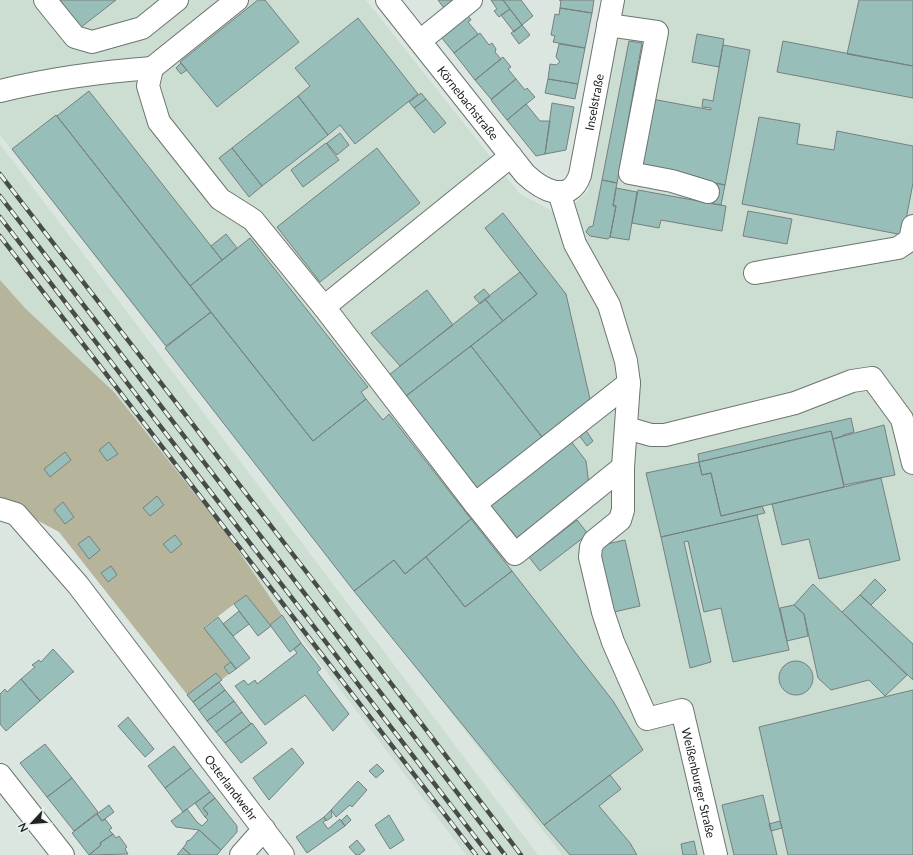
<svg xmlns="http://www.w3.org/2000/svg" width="913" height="855" viewBox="0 0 913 855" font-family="Lato,sans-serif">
<rect width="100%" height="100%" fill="#dce6e0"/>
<path fill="#ccddd2" d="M0 0H366L520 194 562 216 588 191 623 0H913V855H562L0 135Z
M0 144 538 855H466L114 392 25 308 0 280Z"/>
<path fill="#b7b49c" d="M0 280 25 308 114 392 229 537 282 615 270 625 246 595 204 627 231 662 224 667 229 674 193 702 59 532 0 500Z"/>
<path fill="#98beb9" stroke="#76807f" d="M58 0H116L80 28Z
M258 0H265L299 42 217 107 180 62Z
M438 0H454L446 11Z
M491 0H503L510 9 499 17 494 11 497 9Z
M503 0H521L533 16 522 25Z
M559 0H594L592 13 560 8 561 0Z
M859 0H913V66L847 54Z
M560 8 592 13 585 48 553 42 555 36 551 35 555 14 559 15Z
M510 9 522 25 514 32 501 15Z
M464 10 471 20 468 22 478 34 454 53 437 32Z
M358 18 418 94 355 144 340 125 328 135 298 96 310 86 295 68Z
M522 25 530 35 519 44 511 33Z
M480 33 489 45 492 43 496 49 495 52 501 59 475 80 454 53Z
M697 34 724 39 719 67 692 62Z
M629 41 642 43 617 183 602 180Z
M783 41 913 66V98L777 72Z
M559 44 585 48 578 84 548 79 550 64 556 65 560 62 556 57Z
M723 45 750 50 725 185 698 180 699 177 639 166 652 99 711 110V108L702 107 703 99 713 101Z
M503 57 511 67 508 69 516 79 491 99 475 80Z
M181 63 187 70 181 74 176 68Z
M516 79 525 90 527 88 535 97 507 120 491 100Z
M548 79 578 84 575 99 545 93Z
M89 91 222 260 190 286 57 116Z
M421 93 426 99 414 108 409 102Z
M298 96 328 135 262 186 232 148Z
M426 99 446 123 434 133 414 108Z
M552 103 574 107 566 150 545 154Z
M526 104 540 121H550L545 154 536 156 507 120Z
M56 115 211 312 166 346 12 149Z
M759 117 800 124 797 144 834 150 837 131 913 146V183L903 235 742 204Z
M340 133 349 145 337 155 327 143Z
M326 143 339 160 303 187 291 170Z
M232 148 262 186 249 197 219 158Z
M377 148 420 203 320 282 277 227Z
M602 180 617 183 613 206H616L610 237 608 239 590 236 586 232 589 227 593 226Z
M717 183 725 185 721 205 713 204Z
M616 188 637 192 629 240 610 237 616 206 613 205Z
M638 190 726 206 722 231 661 220 659 228 632 223Z
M748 211 792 219 787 244 743 236Z
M503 213 566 294 590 399 542 437 471 346 537 294 485 228Z
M226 234 237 248 222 260 211 246Z
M250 238 368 387 361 392 366 399 313 441 190 286Z
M520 272 537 294 503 321 485 299Z
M484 289 490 296 480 304 474 297Z
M427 290 453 325 400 366 371 333Z
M485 299 503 321 406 396 389 375Z
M211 312 313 441 366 399 383 420 389 414 471 519 405 574 394 560 354 591 165 348Z
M471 346 542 437 478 489 406 396Z
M851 418 854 432 843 435V436L833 439 831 431 699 462 698 454Z
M884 425 895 475 844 485 833 439Z
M585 429 593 441 587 446 578 434Z
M831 431 844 487 721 516 711 473 702 475 699 462Z
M570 440 586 461 589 485 516 543 486 505Z
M109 442 118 454 107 461 99 450Z
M65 452 71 460 50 477 44 469Z
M699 462 702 475 711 473 721 516 762 506 765 513 661 537 646 473Z
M881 478 900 560 819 579 809 539 782 545 772 504Z
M157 496 164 505 150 516 143 508Z
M63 502 74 517 65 524 54 510Z
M757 515 789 650 733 662 721 608 704 612 688 541 684 542 711 662 690 668 661 537Z
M471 519 512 571 465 607 426 557Z
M577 520 588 534 540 571 529 557Z
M175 535 182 544 171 553 163 544Z
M89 536 100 550 89 559 78 544Z
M625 540 640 606 614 612 598 546Z
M426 557 465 607 512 571 613 701 643 750 544 825 354 591 394 560 405 574Z
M111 566 117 575 108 582 101 573Z
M875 579 886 590 871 605 860 595Z
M813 584 907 675 885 696 869 680 831 690 818 678 804 614 794 605Z
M246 595 271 626 258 636 234 604Z
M860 595 913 644V680L842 612Z
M794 605 804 614 808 636 787 641 780 608Z
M239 611 249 624 233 636 223 624Z
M282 615 301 643 290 652 270 625Z
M218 617 250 658 236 669 204 628Z
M301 643 321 669 317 672 349 714 333 731 305 695 265 725 235 686 244 680 248 685 255 680 257 684 297 653 294 649Z
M53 649 74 672H73L40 701 21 679 35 667 32 665 39 660 41 662Z
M779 678a17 17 0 1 1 34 0a17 17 0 1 1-34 0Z
M231 662 236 669 229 674 224 667Z
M216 673 222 680 193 702 187 695Z
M21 679 40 701 6 731 0 724V694L5 689 7 692Z
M219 682 225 690 199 710 193 702Z
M225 690 234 701 207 721 199 710Z
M913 690V855H788L759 727Z
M234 701 242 712 216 732 207 721Z
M242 712 251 724 225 743 216 732Z
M128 717 154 749 145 757 118 726Z
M252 723 267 743 241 763 225 743Z
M45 744 72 778 47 797 20 763Z
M174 746 191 768 165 788 148 766Z
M292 748 304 763 269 800 253 778Z
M377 764 384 771 376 778 369 771Z
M191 768 210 792 183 812 165 788Z
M610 775 621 789 599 806 630 843 637 855H570L544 825Z
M72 778 98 812 74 831 47 797Z
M358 781 367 790 352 807 350 805 336 817 331 810Z
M210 792 215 798 203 808 208 814 205 817 195 803Z
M763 795 777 855H734L722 805Z
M215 798 237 826V832L221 850 199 830 176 827 171 821 187 809 197 822 202 826 208 820 205 817 208 814 203 808Z
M109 805 114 812 102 821 97 814Z
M331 810 332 817 326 821 324 817Z
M97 814 102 821 105 819 112 828 109 830 113 834 100 843 101 845 89 855 72 833Z
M347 815 351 820 345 826 341 821Z
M389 815 404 840 390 849 375 825Z
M324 817 326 820 323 822 328 829 340 819 345 826 307 853 296 837Z
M780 821 782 828 771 831 769 824Z
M199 830 221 850 217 855H191L183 848 186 844 187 841 190 840Z
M113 834 116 838 119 836 127 847 125 849 128 854 89 855 101 845 100 843Z
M357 840 365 850 359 855H356L349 847Z
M694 841 697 855H683L681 844Z
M183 848 191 855H177Z"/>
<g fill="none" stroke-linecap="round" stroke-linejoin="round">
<defs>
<g id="minor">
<path d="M45 0 75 37 92 42 142 28 177 0"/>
<path d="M237 0 152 68 148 86 159 122 220 199 253 220 324 307 511 156"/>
<path id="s1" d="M387 0 525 174C541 189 569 206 580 175L613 0"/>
<path d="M608 25 657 32 630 173 672 181 708 192"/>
<path d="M420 41 471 0"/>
<path d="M0 91C53 78 98 72 152 68"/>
<path d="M755 273 898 248 910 240 913 226"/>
<path d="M324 307 475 504 629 383 626 361 609 305 575 244 559 192"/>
<path id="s2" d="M629 383 623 467V510L620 520 594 541 591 547 590 557 603 612 613 642 647 719 682 710 716 855"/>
<path d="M627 428 651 435H665L795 403 852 381 872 378 902 419 913 463"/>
<path d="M475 504 515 554 623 467"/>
<path id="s3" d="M0 509 16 514 78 585 283 855"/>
<path d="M0 775 63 855"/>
<path d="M241 855 264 829"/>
</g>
</defs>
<use href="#minor" stroke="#6c756f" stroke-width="24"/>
<use href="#minor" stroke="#fff" stroke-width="22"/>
<defs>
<path id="rail" d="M0 174 318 587 521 855
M0 196 505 855
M0 217 489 855
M0 236 476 855"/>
</defs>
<use href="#rail" stroke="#474c49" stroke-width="4.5"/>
<use href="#rail" stroke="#e9f3ed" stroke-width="3" stroke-dasharray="9" stroke-linecap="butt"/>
</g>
<g text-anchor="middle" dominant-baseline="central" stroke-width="4" stroke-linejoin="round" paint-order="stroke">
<g font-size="12" fill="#202321" stroke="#e9f3ed">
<text stroke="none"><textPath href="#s1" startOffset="131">Körnebachstraße</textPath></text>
<text stroke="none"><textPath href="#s1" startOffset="365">Inselstraße</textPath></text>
<text stroke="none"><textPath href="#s2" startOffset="471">Weißenburger Straße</textPath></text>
<text stroke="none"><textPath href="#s3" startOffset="365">Osterlandwehr</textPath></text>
</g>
</g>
<g transform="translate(32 823) rotate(244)" stroke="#e9f3ed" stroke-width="3" paint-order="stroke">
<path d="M0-3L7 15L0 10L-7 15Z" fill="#202321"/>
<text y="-6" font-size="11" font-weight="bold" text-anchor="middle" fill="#202321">N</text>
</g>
</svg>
